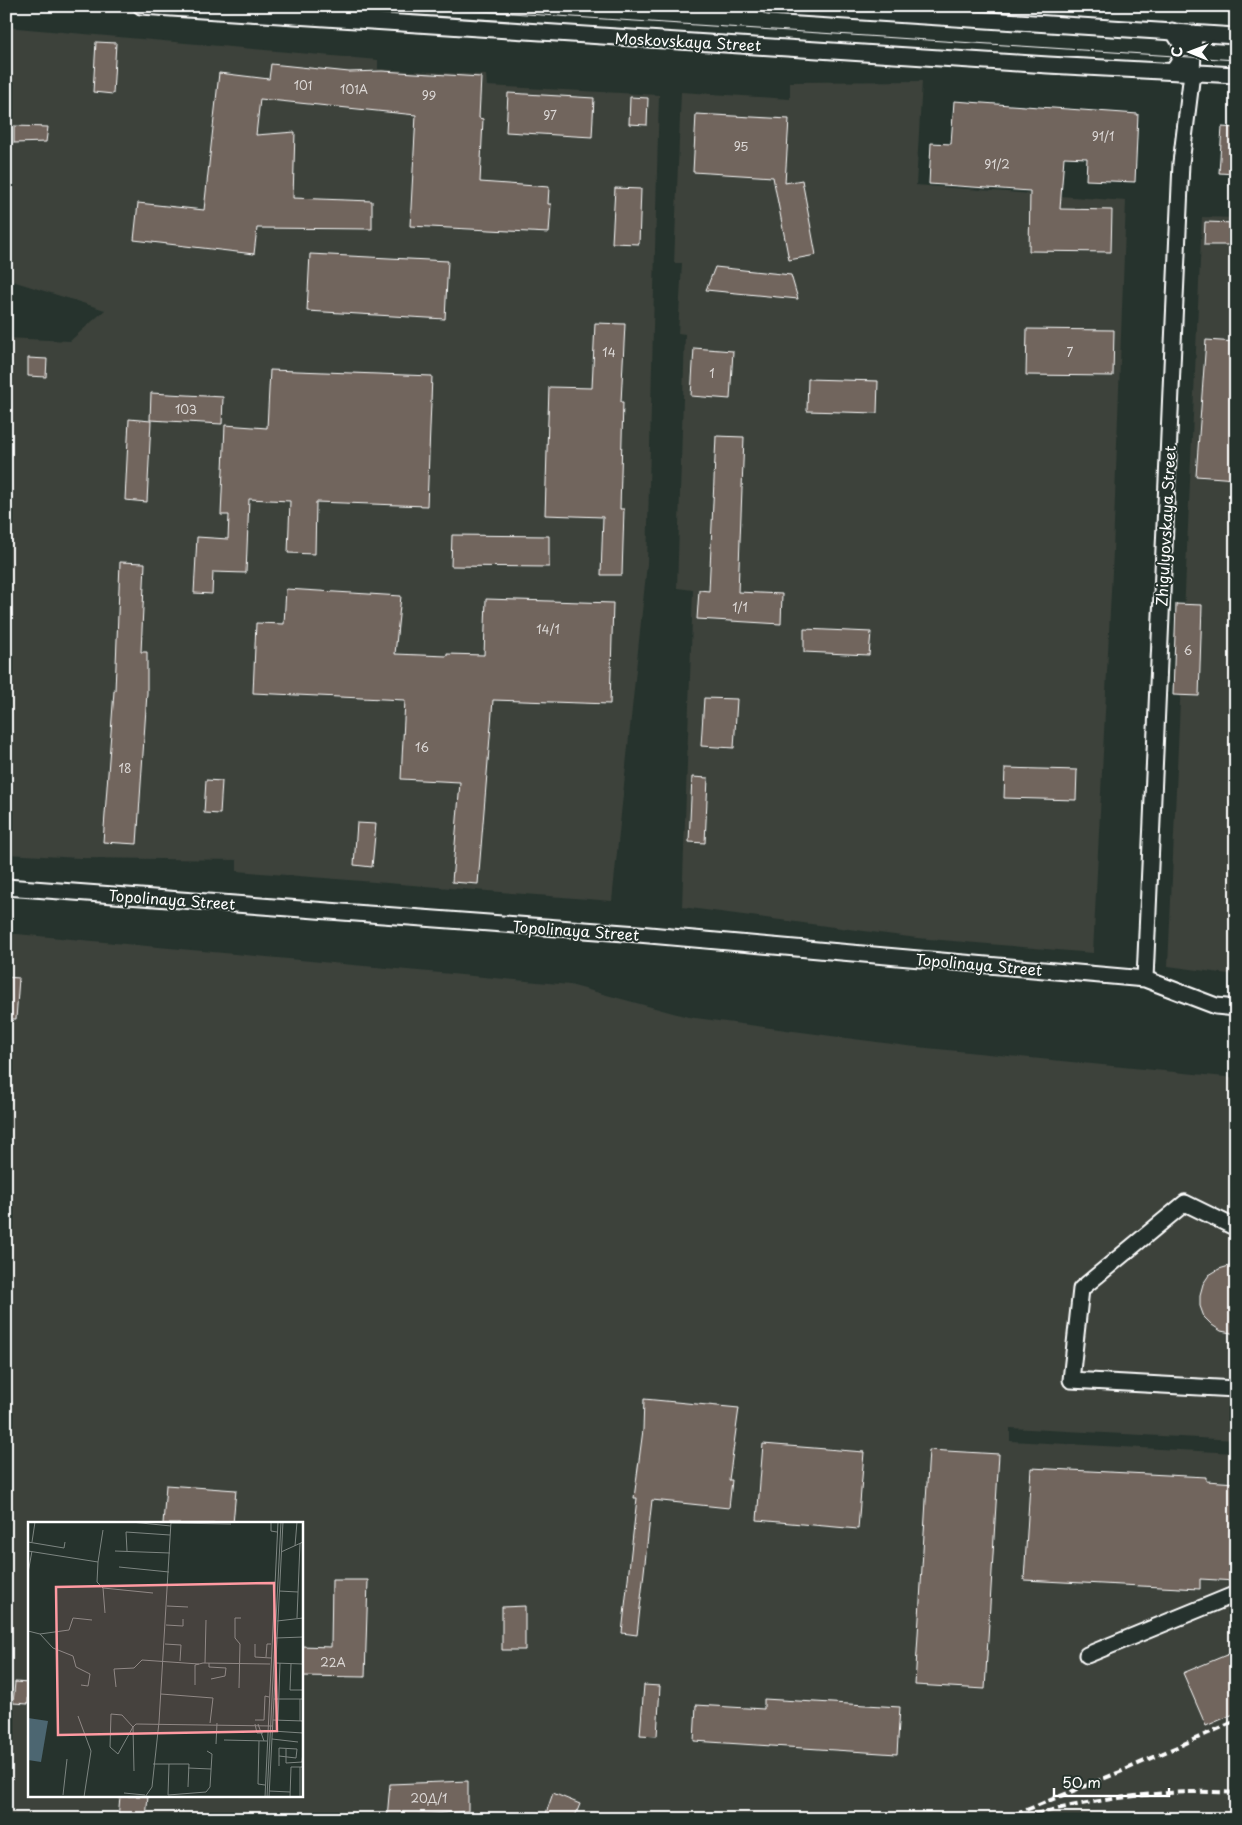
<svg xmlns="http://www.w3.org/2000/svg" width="1242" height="1825" viewBox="0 0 1242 1825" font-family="'Playpen Sans',sans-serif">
<rect width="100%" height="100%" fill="#26332d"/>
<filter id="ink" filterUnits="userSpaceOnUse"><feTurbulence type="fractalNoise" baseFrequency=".02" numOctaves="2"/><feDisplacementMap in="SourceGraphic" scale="10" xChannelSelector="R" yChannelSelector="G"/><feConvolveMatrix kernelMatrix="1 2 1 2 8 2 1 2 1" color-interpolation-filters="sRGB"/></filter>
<g filter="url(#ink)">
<path fill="#3c423b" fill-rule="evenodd" d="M6 27 378 60V69L486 75 487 86 659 95 647 564 612 901 237 871V860L80 858 6 854V338L70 341 105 310 6 279Z
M922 81 916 185 1126 201 1113 552 1093 953 917 938 682 907 693 590 677 588 685 334 678 333 682 263H674L681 92 790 99V82Z
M1202 217 1236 218V975L1168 966Z
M6 933 570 985 688 1017 907 1046 1236 1078V1440L1010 1428V1441L1236 1453V1819H6ZM29 1524H301V1796H29Z"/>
<path fill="#71655d" stroke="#fff" d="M96 42 116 43 113 94 93 92Z
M271 64 349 72 382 71 481 77 479 118 483 119 480 182 549 187 548 204H551L549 233 410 226 416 115 260 99 256 135 295 132 293 198 372 201V229L257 228 254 254 134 240 138 203 204 210 219 73 269 79Z
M508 93 594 98 592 137 506 132Z
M630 97 648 98 647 125 629 124Z
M954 101 1138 114 1135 182 1086 180 1087 158 1064 157 1060 209 1112 210 1111 252 1029 251 1030 191 929 184 931 143 951 144Z
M696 114 789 119 785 183 802 180 816 255 789 260 773 177 693 172Z
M14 126 48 127 46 142 14 143Z
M1222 127 1236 128V174L1219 173Z
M615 188 641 189 639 244 612 243Z
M1205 222 1236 223V245H1204Z
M310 254 448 261 445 319 307 311Z
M715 267 791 275 798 299 706 290Z
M595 323 625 324 621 402H623L620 509H624L622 575H601L603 517 545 515 549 387 592 388Z
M1027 329 1114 330 1113 376 1026 375Z
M1206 340 1236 342V479L1196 476Z
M694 348 733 351 730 399 691 396Z
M28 358 47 359 46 377 28 376Z
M270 370 432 376 427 506 316 502 315 554 288 553 290 501 249 499 246 573 213 572 212 594 194 593 197 537 228 539 229 515H221L225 425 267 428Z
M808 379 878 381 877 413 807 411Z
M151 393 223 397 222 424 150 420Z
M129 419 151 421 147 502 125 500Z
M716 436 744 437 738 592 782 594 781 624 697 619 699 590 709 591Z
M452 535 549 536V567L451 566Z
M120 562 145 563 141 652H147V693L137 844 103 842 114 691H115Z
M286 589 401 596 395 654 447 656V654L484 655 486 599 613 603 610 704 493 700 478 884 452 882 460 782 401 779 405 700 253 693 256 623 284 624Z
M1176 604 1202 605 1199 696 1173 695Z
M804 629 871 632 869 655 804 652Z
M704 698 737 699 734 748 701 746Z
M1005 768 1077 770 1076 800 1004 798Z
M692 777 708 778 705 843 689 842Z
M206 780 222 781 220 814 204 813Z
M357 823 376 824 372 867 354 865Z
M6 977 19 978 16 1019H6Z
M1229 1266H1236V1334L1221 1331 1212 1325 1204 1317 1200 1306V1295L1203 1284 1209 1275 1219 1269Z
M644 1399 739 1408 729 1480H732L729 1508 652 1500 637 1635 622 1633 637 1498H634L643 1430Z
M763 1444 864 1452 858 1529 757 1520Z
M929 1450 999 1454 985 1689 915 1685Z
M1031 1468 1206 1477V1481L1236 1483V1581L1200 1579V1589L1024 1580Z
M166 1485 236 1490 233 1524H163Z
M332 1580H368L365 1677 301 1676V1646L331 1647Z
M525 1606V1650H502V1607Z
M1236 1651V1713L1206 1726 1183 1673Z
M15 1682 29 1683 28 1704 13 1703Z
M644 1685 660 1686 657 1736 640 1735Z
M764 1699 900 1707 897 1754 694 1741 696 1705 764 1709Z
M468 1781V1811L387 1818 390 1784Z
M553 1793 580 1804 574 1819H544Z
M120 1796H148L146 1819H118Z"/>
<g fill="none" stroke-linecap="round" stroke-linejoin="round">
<defs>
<path id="minor" d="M141 6 1048 65 1236 75
M769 6 1236 36
M1172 31C1185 45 1185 56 1173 71
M6 887 638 934 1145 979 1216 1006 1236 1008
M1145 979 1181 163 1192 73 1194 33
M1236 1228 1185 1203 1081 1289 1071 1380 1236 1389
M1087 1655 1236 1594"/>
</defs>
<use href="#minor" stroke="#fff" stroke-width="19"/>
<use href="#minor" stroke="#26332d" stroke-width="15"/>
<path stroke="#fff" stroke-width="1" d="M403 6 1236 60"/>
<path stroke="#fff" stroke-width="4" stroke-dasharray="8 4" stroke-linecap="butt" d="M1023 1817C1089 1800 1168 1788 1236 1793
M1004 1819 1120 1772 1236 1721"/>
</g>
</g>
<g text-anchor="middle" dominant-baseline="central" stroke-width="4" stroke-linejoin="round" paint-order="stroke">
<g font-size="12" fill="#dcd8d6">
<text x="303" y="85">101</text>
<text x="354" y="89">101А</text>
<text x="429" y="95">99</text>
<text x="550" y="115">97</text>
<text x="1103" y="136">91/1</text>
<text x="741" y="146">95</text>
<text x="997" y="164">91/2</text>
<text x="609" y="352">14</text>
<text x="1070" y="352">7</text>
<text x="712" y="373">1</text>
<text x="186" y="409">103</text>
<text x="740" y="607">1/1</text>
<text x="548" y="629">14/1</text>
<text x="1188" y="650">6</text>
<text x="422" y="747">16</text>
<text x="125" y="768">18</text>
<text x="333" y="1662">22А</text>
<text x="429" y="1798">20Д/1</text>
</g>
<g font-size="15" fill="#fff" stroke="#26332d">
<text transform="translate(688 41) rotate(3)">Moskovskaya Street</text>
<text transform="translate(1165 526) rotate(-87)">Zhigulyovskaya Street</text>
<text transform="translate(172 899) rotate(4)">Topolinaya Street</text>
<text transform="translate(576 930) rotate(4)">Topolinaya Street</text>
<text transform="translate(979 964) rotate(5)">Topolinaya Street</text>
</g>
</g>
<g transform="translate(28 1522)">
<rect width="275" height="275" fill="#26332d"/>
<path d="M0 196 20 199 13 240 0 238Z" fill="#4c6671"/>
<path fill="none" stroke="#7d8581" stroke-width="1" d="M103 0 143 4M243 0V9L249 10M143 1 203 2M0 20 36 26 37 20M4 20 7 0M267 24 269 0M0 29 70 40 69 60 75 66 77 91M87 29 142 31M99 29 98 10 142 13M253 30 275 20M70 40 75 8M91 45 141 50M0 51 4 29M75 66 125 71M251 69 270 70M139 84 160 85M269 96 272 21M249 99 275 96M138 103 155 104V97M0 109 12 112 25 126 45 134 48 145 62 152 60 164 53 163M12 112 41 108 45 96 64 98M248 116 275 115M137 122 153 123 152 139M227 122V135L243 136M238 135 239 122H243M177 141 178 98M181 141V145L198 146 197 154 183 157M247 141 275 142M263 142 262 168H275M167 163V143L175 141 242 142M88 165 86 147 106 146 114 138 171 142M211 166 212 122 207 116V96H213M133 172 185 176 182 201M246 177H275M83 192 94 193 105 205 90 232 82 225ZM50 194 63 229 56 275M227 198H236L237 174 241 175M245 198 275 199M250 198 252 141M272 199V177M227 202 229 211H235M230 202 236 219M244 209 275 211M244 217 270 220M196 218 239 219M231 219 230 262 237 263M188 222 189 201M258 227V241L274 240 275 229M125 242H161L160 265M141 242 140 273 178 270 182 265 184 232 179 229M251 244V226L269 227 268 236 251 234M160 246 183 247M106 249 105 205 108 202 245 204M241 269 262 270M96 271 117 273M35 273 39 237M35 275H51M117 275 124 265 131 200 143 0M237 275 250 0M239 275 253 0M241 275 255 0M262 275 263 245H275M272 275V245"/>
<path fill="#ff9aa2" fill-opacity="0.15" stroke="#ff9aa2" stroke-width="2.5" d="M246 61 249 209 30 213 28 65Z"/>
<rect width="275" height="275" fill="none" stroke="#fff" stroke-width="2.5"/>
</g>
<rect width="1242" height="1825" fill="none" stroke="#26332d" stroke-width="25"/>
<rect x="12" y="12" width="1217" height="1800" fill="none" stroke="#fff" stroke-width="2" filter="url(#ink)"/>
<g transform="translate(1190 52) rotate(271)" stroke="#26332d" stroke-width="4" paint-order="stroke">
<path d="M0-4L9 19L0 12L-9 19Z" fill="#ffffff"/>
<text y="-8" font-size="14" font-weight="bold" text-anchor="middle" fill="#ffffff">С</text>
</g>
<path d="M1054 1788v8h115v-8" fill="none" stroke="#ffffff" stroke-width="2.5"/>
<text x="1062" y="1788" font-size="15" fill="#ffffff" stroke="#26332d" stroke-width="4" paint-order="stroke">50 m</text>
</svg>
